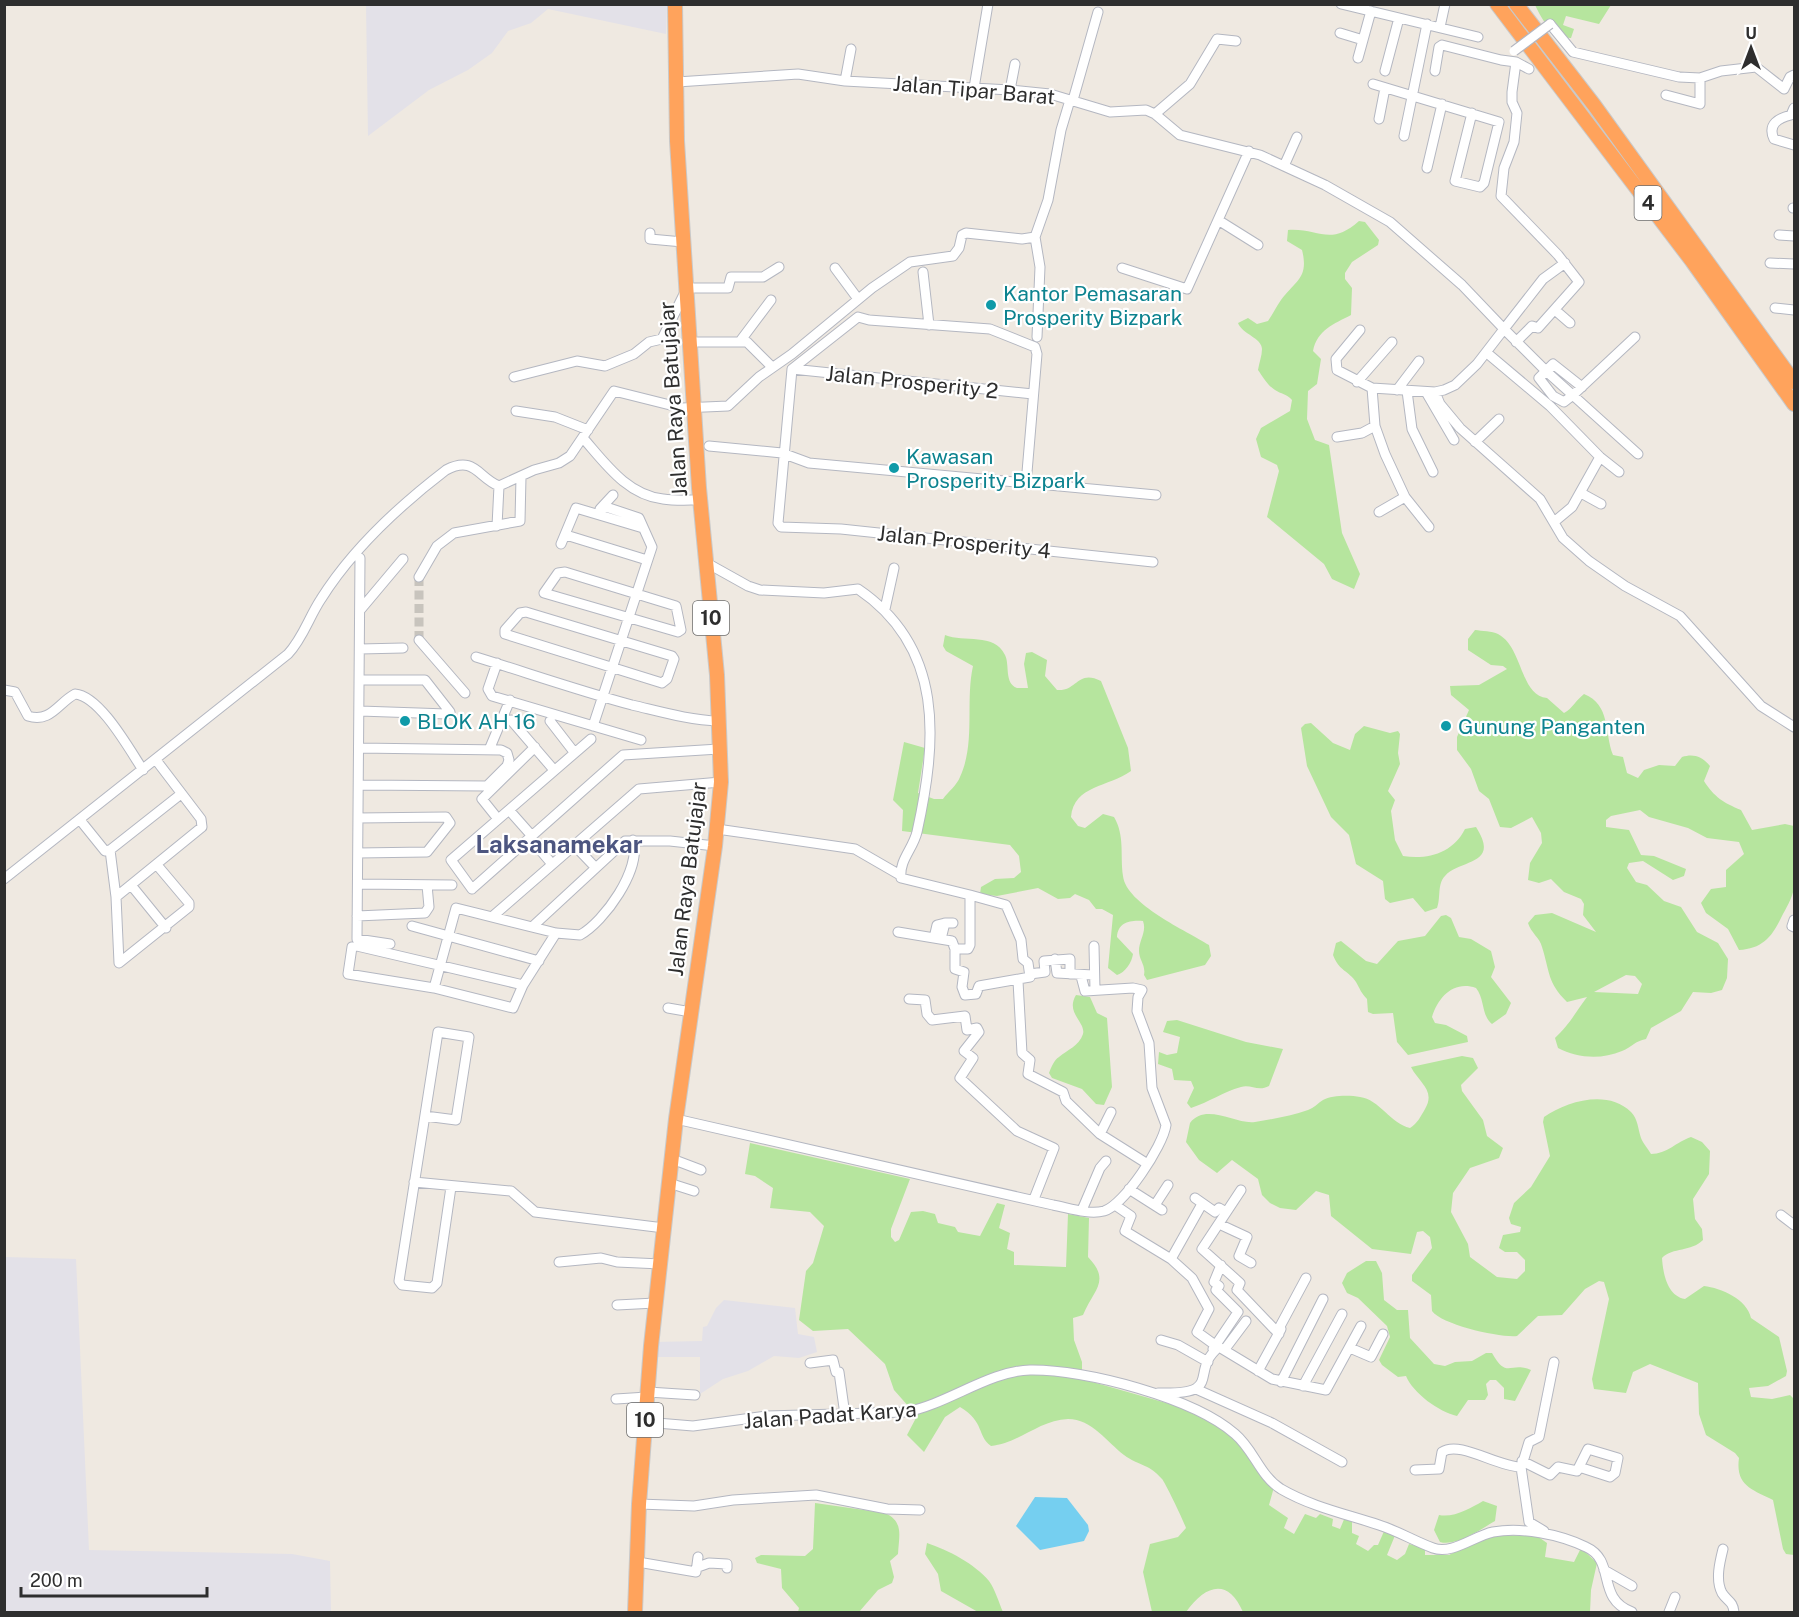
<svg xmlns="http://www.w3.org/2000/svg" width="1799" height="1617" viewBox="0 0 1799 1617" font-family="'Public Sans',sans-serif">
<rect width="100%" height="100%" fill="#efe9e1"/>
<path fill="#e3e1e8" d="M366 5H667L666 34 548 9 531 23 508 31 492 53 468 70 429 90 368 136Z
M5 1257 76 1259 89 1550 292 1554 330 1561 331 1612H5Z
M724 1300 795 1308 798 1334 814 1337 817 1352 799 1358 774 1356 748 1371 723 1379 700 1394V1357H655L654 1342 702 1341 703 1327 707 1326 716 1308Z"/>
<path fill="#b6e59e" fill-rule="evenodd" d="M1535 5H1611L1599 24 1566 16 1563 25 1574 29 1571 38C1551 37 1543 21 1535 5Z
M1359 221 1365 222 1379 240 1378 245 1352 262 1345 273V279L1352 288 1351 315C1334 324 1317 330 1313 351L1321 359 1317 384 1308 391 1307 419 1315 440 1329 445 1342 533 1360 574 1354 589 1332 579 1324 564 1267 517 1279 471 1277 465 1261 457 1256 439 1261 428 1290 411 1292 400C1287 394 1281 394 1275 390 1267 385 1263 377 1258 370 1259 363 1262 356 1262 349 1262 338 1242 334 1238 323L1248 318 1257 324 1268 321C1273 314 1276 307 1281 300 1296 280 1309 278 1302 250L1287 241 1288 230C1319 228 1330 247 1359 221Z
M1475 630C1482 631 1492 631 1498 634 1523 647 1520 696 1547 698L1564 713C1572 709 1576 700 1584 694 1611 705 1604 732 1613 755L1623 757 1627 773 1638 778 1644 770 1659 765 1675 766 1682 757C1694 753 1703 757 1710 766L1704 781C1714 797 1724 803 1741 810L1752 830 1785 824 1794 826C1795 845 1799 870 1794 888 1792 899 1786 908 1781 918 1772 937 1762 949 1739 950L1728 929 1706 913 1701 903 1711 889 1726 887V870L1744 854 1739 842 1707 838 1688 828 1649 817 1640 810 1611 816 1606 820V827L1629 830 1641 855 1654 856 1686 869 1684 876 1673 880 1643 861 1629 863 1627 868 1636 882 1647 885 1664 901 1681 907 1697 932 1718 943 1728 959 1727 978 1722 990 1711 993 1693 992 1681 1011 1651 1028 1646 1039C1635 1041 1632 1047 1622 1051 1601 1060 1577 1058 1558 1048L1555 1038C1570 1024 1575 1013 1587 997L1567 1002C1547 982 1550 972 1542 947 1540 938 1531 933 1528 923L1535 915 1552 913 1596 932 1583 915 1584 904 1581 899 1564 892 1551 879 1539 883 1528 880 1530 863 1542 843 1541 833 1532 817 1511 828 1500 827 1489 799 1479 791 1471 769 1457 750V737L1469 710 1451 695 1450 686 1479 685 1507 669 1503 666 1491 665 1468 650V639ZM1626 975 1635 976 1642 984 1638 994 1594 992Z
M945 635C964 643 994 632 1005 655 1010 665 1004 683 1017 688H1028L1024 664 1026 653 1032 652 1047 660 1045 676 1057 690C1077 692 1077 669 1101 681L1128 748 1131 771C1109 787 1074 785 1071 817L1078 826 1085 828 1103 814 1114 817C1125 836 1120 854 1123 876 1126 904 1187 931 1209 945L1211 956 1205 965 1147 980 1144 975C1146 965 1139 960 1139 951 1139 940 1147 932 1143 921 1130 920 1118 922 1117 937L1133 954C1132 962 1125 973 1117 975L1108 968 1113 915 1102 909H1096L1089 900 1075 894 1070 898 1058 899 1038 888 997 896 980 894 981 887 995 879 1014 878 1021 872 1019 856 1010 845 902 831 903 810 893 800 904 742 925 748 918 793 934 799H943C948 792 957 785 960 777 976 742 965 702 973 666L946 651 943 646Z
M1311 723 1333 743 1350 750 1355 734 1364 726 1390 733 1398 731 1400 734 1398 753 1400 764 1388 791 1395 800 1391 811 1395 840 1403 856C1428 860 1453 853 1465 829L1476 827C1501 866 1460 859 1445 876 1437 884 1441 898 1437 908L1425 912 1413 898 1390 903 1385 899 1383 881 1356 864 1349 835 1331 817 1307 766 1301 728 1305 724Z
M1446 915 1451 918 1459 937 1471 939 1491 951 1495 967 1491 977 1511 1003 1506 1014 1492 1024C1481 1015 1485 999 1476 988 1454 980 1438 997 1432 1017L1435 1023 1446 1025 1467 1036 1468 1042 1408 1055 1397 1042 1393 1013 1373 1014 1368 1012 1367 999C1361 993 1360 989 1356 982 1349 971 1339 971 1333 955L1336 943 1341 941 1366 961 1377 964 1398 941 1425 936 1441 916Z
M1076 995 1090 997 1097 1013 1107 1018 1112 1087 1104 1105 1096 1104 1082 1089 1052 1078 1049 1073C1051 1068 1054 1060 1059 1057 1067 1050 1079 1046 1083 1034 1086 1022 1065 1013 1076 995Z
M1177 1020 1246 1042 1283 1049 1269 1086C1258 1092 1251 1084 1241 1087 1223 1092 1209 1102 1191 1108L1187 1103 1194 1088 1191 1081 1174 1080 1172 1069 1158 1064 1159 1052 1167 1055 1177 1053 1180 1037 1163 1032 1167 1021Z
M1462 1056 1473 1058 1478 1068 1461 1085 1462 1091 1483 1120 1487 1136 1503 1148 1499 1158 1470 1168 1453 1193 1451 1212 1468 1244 1470 1257 1497 1277 1517 1279 1525 1271V1260L1517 1252H1505L1499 1248 1503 1235 1520 1232 1521 1227 1511 1224 1509 1218 1514 1203 1531 1187 1550 1156 1543 1122 1544 1117C1567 1101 1608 1089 1631 1112 1638 1119 1638 1129 1641 1138 1643 1143 1648 1149 1651 1154 1667 1154 1676 1142 1691 1137L1702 1142 1710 1151 1709 1174 1693 1199 1695 1219 1702 1229 1703 1240C1691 1252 1673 1247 1662 1258 1663 1273 1667 1296 1685 1299L1704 1286C1721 1288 1747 1299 1751 1318L1779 1337 1787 1371 1786 1376 1768 1386 1749 1388 1751 1397 1772 1399 1790 1395 1794 1399V1555L1786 1554 1783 1549 1773 1500C1753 1490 1735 1486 1739 1458L1735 1453 1706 1435 1699 1414 1698 1383 1650 1364 1633 1372 1626 1393 1594 1389 1592 1379 1609 1299 1604 1282 1599 1281 1585 1289 1562 1315 1538 1316 1517 1336C1501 1338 1442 1325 1432 1311L1431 1295 1412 1281V1275L1432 1248 1430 1237 1423 1231 1417 1232 1411 1254 1372 1249 1331 1216 1329 1195 1316 1191 1296 1210 1280 1208 1270 1203 1262 1195 1258 1179 1232 1160 1217 1173 1199 1160 1186 1142 1190 1123C1206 1102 1236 1125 1255 1122 1273 1119 1291 1116 1308 1110 1314 1108 1318 1103 1323 1100 1332 1095 1350 1095 1360 1097 1379 1099 1391 1124 1410 1128 1417 1124 1421 1116 1425 1109 1436 1090 1419 1083 1411 1067Z
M750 1143 910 1179 891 1229V1237L895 1242 899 1240 911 1212 923 1211 935 1214 938 1223 955 1227 958 1232 980 1236 997 1203 1005 1205 999 1228 1010 1233 1007 1249 1014 1252V1265L1066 1267 1068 1214 1089 1218 1088 1257C1111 1281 1094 1289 1083 1315L1073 1318 1074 1340 1082 1362V1379L1184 1408 1234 1435 1274 1487 1269 1505 1288 1518 1284 1528 1294 1534 1305 1514 1316 1518 1320 1514 1333 1519 1332 1526 1340 1529 1345 1517 1352 1519V1533L1359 1536 1356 1544 1368 1551 1374 1545H1378L1385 1529 1396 1533 1387 1555 1397 1560 1405 1554 1409 1544 1425 1548V1555H1449L1472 1543 1497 1535 1537 1536 1547 1543 1545 1557 1574 1562 1581 1548 1597 1563 1591 1590 1590 1612H1243C1228 1577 1205 1585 1186 1612H1152L1143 1572 1150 1544 1178 1537 1186 1528C1185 1524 1165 1482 1162 1479 1148 1463 1139 1466 1124 1455 1107 1442 1092 1419 1068 1419 1039 1420 1018 1444 991 1446 977 1436 985 1422 960 1407L945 1417 924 1452 907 1435 917 1416 894 1390 885 1364 848 1329 813 1331 799 1320 806 1271 813 1263 824 1226 810 1212 770 1208 773 1188 755 1176 745 1174Z
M1366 1261H1376L1382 1273 1384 1300 1397 1310H1408L1410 1338 1434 1364 1445 1366 1455 1362 1472 1361 1486 1353H1492C1507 1380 1510 1361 1531 1370L1515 1401 1504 1399V1388L1496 1380H1490L1486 1384 1488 1395 1485 1400H1468L1457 1416C1439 1412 1413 1393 1406 1376L1398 1377 1382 1365 1379 1360 1390 1337 1387 1326 1358 1298 1347 1293 1342 1283 1347 1273Z
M1483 1501 1497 1506 1495 1521C1481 1529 1456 1547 1440 1542L1434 1530 1439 1515C1454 1518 1471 1508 1483 1501Z
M815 1503 885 1513C904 1522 899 1535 898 1554L890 1561 894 1577 892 1583 878 1590 859 1612H798L799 1608 782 1588 781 1569 757 1563 755 1558 761 1555 805 1556 813 1549Z
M927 1543C948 1550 975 1564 989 1581 995 1589 999 1603 1003 1612H978L941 1591 938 1574 925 1554Z"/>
<path fill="#75cff0" d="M1035 1497 1067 1498 1088 1525 1089 1531 1084 1541 1040 1550 1016 1526Z"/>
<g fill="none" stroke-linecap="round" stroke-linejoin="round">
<path stroke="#c8c4bd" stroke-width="9" stroke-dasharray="9 4.5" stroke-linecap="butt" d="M419 640V577"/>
<defs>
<path id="minor" d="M1341 4 1478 37
M1550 24 1573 52 1679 77 1700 78 1721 71 1756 67 1784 89 1790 77 1794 75
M1440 27 1445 4
M1340 33 1363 40
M1358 58 1371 11
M1385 71 1399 18
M1435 71 1439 47 1442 45 1501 60 1516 62
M845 81 851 49
M677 82 798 74 845 81 1010 90 1050 94 1110 112 1146 110 1155 114 1180 135 1260 155 1325 185 1390 222 1462 285 1504 329 1477 364 1455 385 1444 390 1435 392 1372 388 1337 370 1336 359 1360 330
M1373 84 1499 122 1484 183 1480 187 1455 181 1472 113
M974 88 988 4
M1010 90 1015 64
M1666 95 1700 104V78
M1073 100 1098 12
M1794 108 1791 115C1779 118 1767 124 1774 139L1794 145
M1155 114 1190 84 1217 39 1236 41
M1379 119 1385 88
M1404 136 1427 24
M1284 166 1297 137
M1427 168 1442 104
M1793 208H1794
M1218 220 1258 245
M650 233V239L683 242
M1779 235 1794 236
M1035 237 1040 267 1037 337
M1565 263 1543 279 1504 329 1546 371 1638 454
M1770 263 1794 264
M835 268 858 299
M1122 268 1187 289 1249 151
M923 272 929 325
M1775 308 1794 310
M1555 310 1570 323
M741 340 771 300
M690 342H747L772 367
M1516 342 1532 326 1538 328 1579 282 1558 255 1501 196 1504 168 1514 142 1517 113 1512 102V92L1516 62 1529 69
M1487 353 1550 406 1600 457 1619 472
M792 369 778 523 781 527 841 529 1153 562
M792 369 858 317 869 320 990 329 1035 347 1037 354 1026 484
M792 369 1033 394
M514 377 577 361 605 366 634 354 649 342 662 339 687 288H728L731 277H763L779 267
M1357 382 1392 342
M1582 387 1553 364 1539 378 1553 396 1564 402 1573 395 1635 337
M1397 390 1419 361
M1407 391 1412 429 1433 472
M1426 392 1454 440
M1435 392 1440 404 1460 428 1540 499 1563 538 1589 561 1625 586 1680 616 1761 706 1794 727
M516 411 555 417 588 430
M1375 426 1385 454 1405 497 1379 512
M1337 437 1362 433 1375 426 1372 388
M583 438C605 463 627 495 663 499 675 501 688 500 700 500
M1475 442 1499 419
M709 446 782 453 809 463 1156 495
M1581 493 1601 504
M1405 497 1429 527
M600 509 613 495
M1554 522 1572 507 1600 457
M497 526 499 486
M566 535 647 560
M561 544 576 508 643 528
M360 558 357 939 390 944
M705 562 748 586 760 590 824 593 858 589C945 648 937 741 917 832 913 849 899 860 901 878L970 895V945L968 949H955L952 941 898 932
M565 572 676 606 681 630 678 632 544 593 558 573Z
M419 577 437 546 454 533 520 521 521 477
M361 609 403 559
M885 609 894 568
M526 612 672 656 674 659 667 679 662 683 505 634V630L520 613Z
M419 640 465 693
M360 649 403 648
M476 657C528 673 580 691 632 705 662 712 689 720 719 721
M497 663 488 689 492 696 641 740
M4 690 15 692 28 716C51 723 58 703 75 694 100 696 129 749 143 770
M360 711 447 714 450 712 425 680H360
M511 720 554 770
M550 721 574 752
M593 726 652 547 639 518 603 506
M591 739 451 860 472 889 623 755 719 749
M489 750 510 700
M359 785 487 786 507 766 509 760 507 753 501 750 359 748
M509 810 532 836
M498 819 482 799 535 747
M80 820 105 851 110 850
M717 829 855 849 900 875
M530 838 552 864
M574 845 595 867
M110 850 116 897 119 963 189 907V903L157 865
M110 850 181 794
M358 853 427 852 450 823 446 817 358 818
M4 879 288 654C303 638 309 617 321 599 353 548 399 506 446 470 475 455 478 478 499 486L534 470 559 463 570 456 614 391 682 408 728 406 759 377 792 354 872 288 910 262 953 256 959 248 962 235 966 233 1022 239 1035 237 1048 200 1061 130 1070 100
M358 884 452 885
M131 885 166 928
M116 897 202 827 201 819 156 760
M357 916 425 913 429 907 427 885
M493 916 639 789 721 782
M1794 920 1792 926 1794 927
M412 926 539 961
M532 927 625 841H670L715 846
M934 938 937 925 945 923
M941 939 945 923H953
M1094 946 1095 990
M955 949V969L964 972 962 987 965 995 976 994 979 986 1030 977 1028 963 1023 959 1021 940 1006 905 970 895
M1055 959 1057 973 1093 975
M1030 974 1045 972 1044 961 1070 959V974
M1018 981 1022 1053 1030 1060 1028 1074 1063 1092 1066 1101 1100 1134 1146 1163
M523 985 357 946 352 947 348 974 434 988 513 1008 523 985 556 933
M434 988 456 908 556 933 580 935C604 922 642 869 633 840
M909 999 925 1000 927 1014 932 1020 965 1016 967 1030 977 1028 979 1032 964 1051 973 1058 960 1078 1017 1131 1054 1148 1034 1199
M668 1008 691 1012
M425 1116 456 1120 469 1037 438 1032 399 1281 402 1285 432 1288 437 1283 451 1187
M676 1119 1053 1205C1069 1208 1089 1215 1104 1211 1124 1205 1163 1146 1166 1125L1152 1088 1149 1043 1137 1011 1138 997 1142 990 1133 988 1085 991 1081 976
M1100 1134 1111 1112
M672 1159 701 1170
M414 1182 511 1191 535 1212 664 1228
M669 1183 694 1191
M1129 1189 1162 1210
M1241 1190 1202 1249 1240 1283 1237 1290 1279 1334
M1195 1198 1215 1212 1219 1208 1226 1212
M1115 1205 1131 1216 1125 1231 1171 1259 1192 1278 1209 1309 1197 1332 1215 1345
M1155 1205 1168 1185
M1082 1210 1100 1168 1106 1161
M1781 1215 1794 1225
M1219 1224 1247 1237 1239 1256 1251 1263
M1171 1259 1202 1204
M559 1262 601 1258 617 1262 661 1264
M617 1305 655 1303
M1277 1332 1306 1278
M1161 1340 1178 1345 1208 1362
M1350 1348 1371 1357 1383 1334
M1213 1349 1238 1312 1216 1290 1219 1286 1214 1282 1221 1265
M1225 1349 1246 1321
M810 1363 833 1360 836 1372H839L845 1415
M1258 1371 1281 1329
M1281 1382 1323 1299
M1303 1386 1342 1314
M1196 1389 1272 1423 1342 1462
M648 1392 695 1395
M1158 1393C1226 1395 1188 1372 1219 1347L1272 1379 1326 1390 1361 1326
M616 1399 647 1397
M645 1422 693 1426 767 1416 906 1412C948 1404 989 1371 1030 1370 1085 1369 1194 1398 1235 1434 1254 1450 1260 1476 1281 1489 1312 1507 1346 1514 1379 1525 1398 1531 1414 1541 1433 1548 1452 1555 1474 1536 1493 1532 1522 1527 1559 1534 1586 1547 1617 1561 1595 1598 1632 1612
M1522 1461 1550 1475 1558 1467 1577 1471 1588 1449 1618 1458 1615 1473 1610 1477 1579 1467
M1522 1465 1529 1442 1539 1437 1554 1362
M1415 1470 1439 1469 1442 1452C1460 1440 1497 1467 1521 1467L1529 1522 1544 1531
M639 1504 694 1506 733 1500 816 1495 887 1509 920 1510
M1723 1549C1720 1561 1715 1580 1722 1593 1727 1601 1733 1601 1734 1612
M638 1562 696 1572 698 1557
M698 1567 709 1563 727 1564V1568
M1604 1570 1632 1586
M1669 1612 1675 1597"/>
<path id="highway" d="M1497 4 1692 261 1794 404
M1516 4 1594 105 1794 382
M635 1612 639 1504 651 1346 676 1119 715 846 721 782 717 675 699 488 677 141 675 4"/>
</defs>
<use href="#minor" stroke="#b4b7c1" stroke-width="11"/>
<use href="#highway" stroke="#c9c9c9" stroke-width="16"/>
<use href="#minor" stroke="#fff" stroke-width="9"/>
<use href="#highway" stroke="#ffa35c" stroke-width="14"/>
<defs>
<path id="minor-bridge" d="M1514 51 1550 24"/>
</defs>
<use href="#minor-bridge" stroke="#b4b7c1" stroke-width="11" stroke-linecap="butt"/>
<use href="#minor-bridge" stroke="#fff" stroke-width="9"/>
</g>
<g fill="#0f9aa8" stroke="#fff" stroke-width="2">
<circle cx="991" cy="305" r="6"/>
<circle cx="894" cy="468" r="6"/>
<circle cx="405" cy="721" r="6"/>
<circle cx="1446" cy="726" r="6"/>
</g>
<g text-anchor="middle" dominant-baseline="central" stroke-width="4.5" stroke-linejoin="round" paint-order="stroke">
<g fill="#fff" stroke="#6d6d6d" stroke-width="1.5">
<rect x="1634.5" y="186" width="27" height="34" rx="4.5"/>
<rect x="693" y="601" width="36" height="34" rx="4.5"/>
<rect x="627" y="1403" width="36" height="34" rx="4.5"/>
</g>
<g font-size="20" font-weight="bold" fill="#2e2e2e">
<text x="1648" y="203">4</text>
<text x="711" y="618">10</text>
<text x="645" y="1420">10</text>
</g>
<g font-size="21" fill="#2e2e2e" stroke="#fff">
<text transform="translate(974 90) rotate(5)">Jalan Tipar Barat</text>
<text transform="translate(912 382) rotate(6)">Jalan Prosperity 2</text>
<text transform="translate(673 399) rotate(-94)">Jalan Raya Batujajar</text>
<text transform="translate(964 542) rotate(6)">Jalan Prosperity 4</text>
<text transform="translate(687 879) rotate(-83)">Jalan Raya Batujajar</text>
<text transform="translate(830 1415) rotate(-4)">Jalan Padat Karya</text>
</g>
<g font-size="21" fill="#0d838f" stroke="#fff" text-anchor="start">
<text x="1003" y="293">Kantor Pemasaran<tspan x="1003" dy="24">Prosperity Bizpark</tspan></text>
<text x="906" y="456">Kawasan<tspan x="906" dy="24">Prosperity Bizpark</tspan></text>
<text x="417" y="721">BLOK AH 16</text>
<text x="1458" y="726">Gunung Panganten</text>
</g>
<g font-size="24" font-weight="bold" fill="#4d5680" stroke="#fff">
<text x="559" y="844">Laksanamekar</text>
</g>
</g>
<rect width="1799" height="1617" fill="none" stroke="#2e2e2e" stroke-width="12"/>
<g transform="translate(1751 48)" stroke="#ffffff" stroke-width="4.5" paint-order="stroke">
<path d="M0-4.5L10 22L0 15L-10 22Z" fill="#2e2e2e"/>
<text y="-9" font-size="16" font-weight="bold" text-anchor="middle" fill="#2e2e2e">U</text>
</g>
<path d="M21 1587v9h186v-9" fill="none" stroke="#2e2e2e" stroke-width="3"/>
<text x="30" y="1587" font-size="18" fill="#2e2e2e" stroke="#ffffff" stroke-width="4.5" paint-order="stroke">200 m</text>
</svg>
